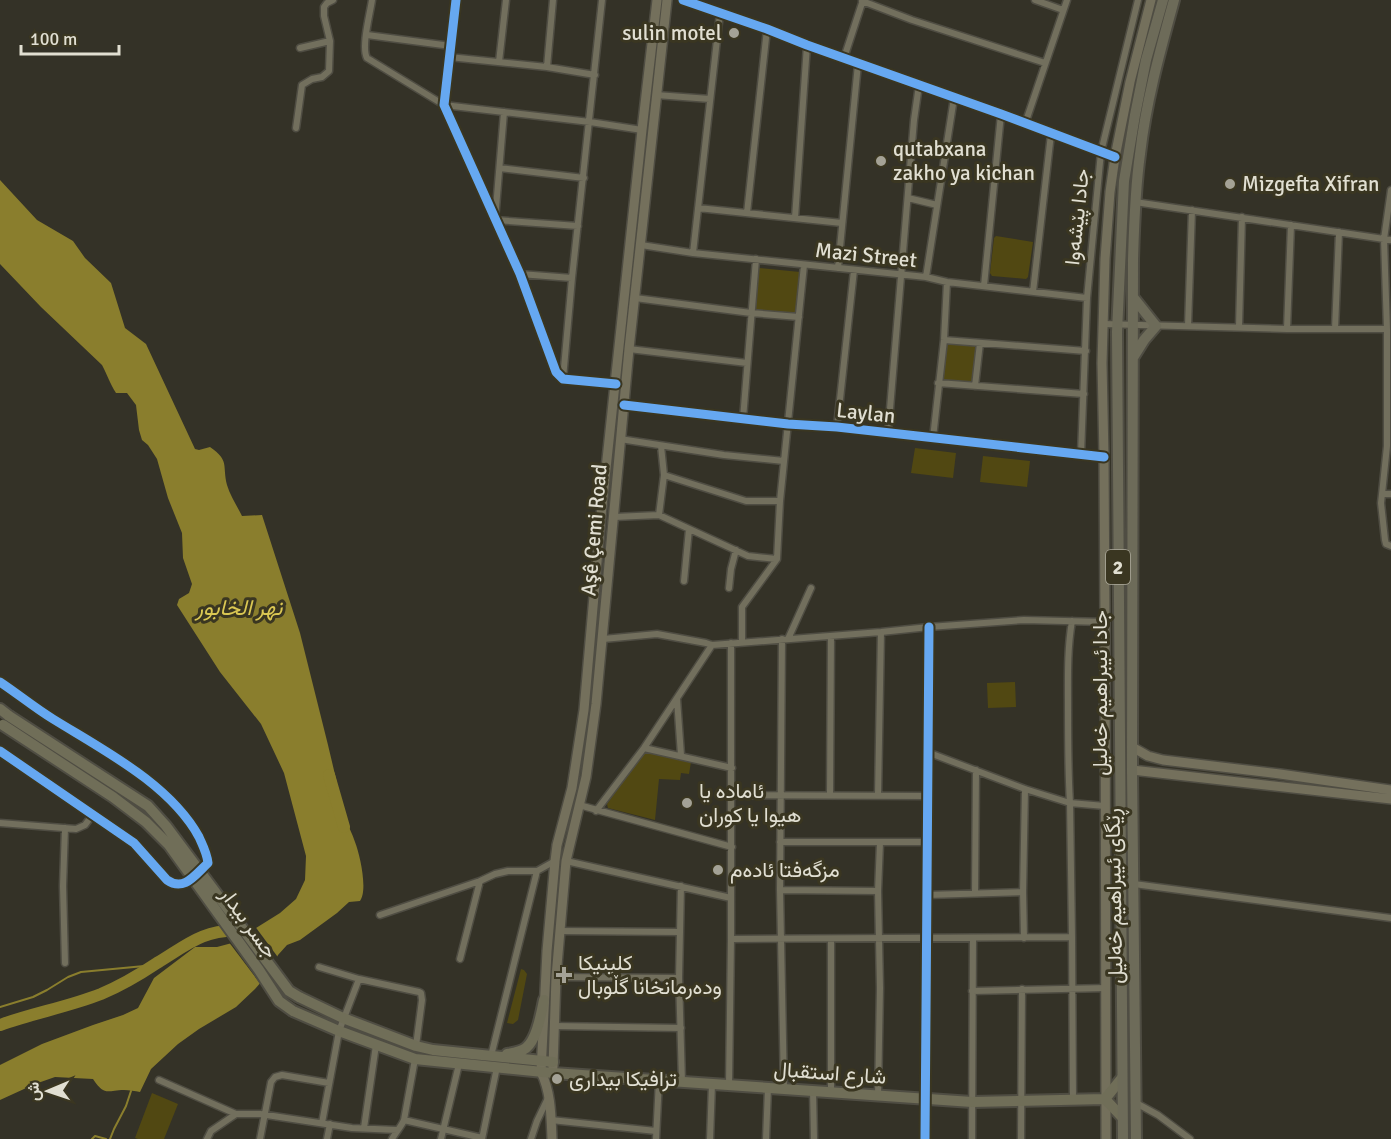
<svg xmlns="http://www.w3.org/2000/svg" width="1391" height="1139" viewBox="0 0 1391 1139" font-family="Signika,Vazirmatn,sans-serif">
<rect width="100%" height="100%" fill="#343227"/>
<path fill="#514812" d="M996 236 1033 242 1028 277 1026 279 992 276 990 273 994 238Z
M759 268 800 272 796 315 754 310Z
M946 343 978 346 973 383 942 380Z
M915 448 956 453 953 478 911 473Z
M983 456 1030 461 1027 487 980 482Z
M1015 682 1016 707 988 708 987 683Z
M644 752 691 762 689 774 681 773 680 780 659 779 655 820 608 808 607 804Z
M521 969 524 970 527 974 518 1020 513 1024 507 1023Z
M152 1093 178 1104 164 1139H138L135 1138Z"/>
<path fill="#8a7e2d" d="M0 180 37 220 73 241 85 258 111 283 125 328 146 344 195 449 199 450 210 447C230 461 222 465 227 485 230 495 237 506 242 516L262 515 300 633 328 745 337 783 331 796C339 810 350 826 355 842 360 855 368 890 360 901L349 902 337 913 300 940 287 945 278 955 269 973 255 989 236 1007 199 1029 178 1044 151 1069 140 1092C135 1091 129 1090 124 1090 107 1090 105 1097 93 1079L55 1077 35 1084 0 1100V1065L42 1044 93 1025 123 1015 138 1008 154 978 195 947H217L232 943 280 913 296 899 305 880 306 856 284 773 261 724 220 672 177 605 179 599 189 593 192 584 183 558 182 533 168 498 157 459 148 445 142 440 139 430 136 405 127 393H116C110 384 107 374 102 365L41 307 0 264Z"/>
<path fill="#343227" d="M254 925 280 960 272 974 262 986 228 941Z"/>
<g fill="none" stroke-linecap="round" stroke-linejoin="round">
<path stroke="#8a7e2d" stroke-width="2" d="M0 1007 33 997 47 990 68 977 81 972 155 965
M92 1139 95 1136 106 1139
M110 1139 114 1129 126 1106 131 1091"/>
<path stroke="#8a7e2d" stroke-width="12" d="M329 775 344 827
M0 1025C33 1013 68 1007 101 994 120 986 139 975 157 963 187 945 203 929 240 931"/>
<defs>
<path id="minor" d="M372 0C370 14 361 47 367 58L444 105 590 122 642 130
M456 0 444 105 520 274 556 372 563 379 616 384
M683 0 767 29 807 45 1001 114 1115 157
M1035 0 1063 10
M862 1 912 20 1045 63
M367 35 451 46
M300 48 330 41
M449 57 547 67 595 75
M844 58 863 0
M499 62 506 0
M547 67 553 0
M656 95 710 99
M504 112 495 220 578 226
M1025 124 1067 0
M296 128 302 85 312 79 322 77 329 71 330 41 324 16V7L327 3 333 0
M500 168 584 178
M908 198 937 205
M1135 202 1384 239 1391 190
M698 208 842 223
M747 213 767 29
M795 218 807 45
M641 245 693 253 926 277 947 282 1087 298
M693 253 720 13
M838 268 858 64 856 63
M520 274 572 278
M926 277 954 98
M984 286 1001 114
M1033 292 1051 134
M635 298 751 313 799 317
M1103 324 1287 329H1387L1384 239 1391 240
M1188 326 1192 210
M1239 327 1242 217
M1287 329 1291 225
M1335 329 1339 232
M944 340 1086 351
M629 349 747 363
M563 379 572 278 602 0
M938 383 1084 394
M975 386 980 343
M624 405 788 424 837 427 1104 457
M743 419 756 259
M837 427 854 270
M888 433 914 120 919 85
M933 438 944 340 947 282
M620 439 724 455 784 461
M1081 454 1087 298 1101 152 1138 0
M664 475 746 501H780
M1382 494 1387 446V329
M1391 494H1382L1381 503 1385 540 1386 544 1391 546
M659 515 664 475 661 446
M614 517 659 515 748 556 777 559
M684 581 689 529
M729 588 731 569 736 550
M1072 621C1067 650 1068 680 1068 709 1068 740 1068 771 1070 803L1105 806
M603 639 657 634 706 643 712 645 881 632 929 627 1024 620 1105 622
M782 639 780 890 784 1089
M788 639 811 588
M742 642V607L777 559 780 501 804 265
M0 682C18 694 35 708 53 719 103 750 170 784 199 837 203 846 207 853 208 863 195 875 184 892 167 880L134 843 0 751
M677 699 681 755
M644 748 732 768
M927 752 1025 789 1070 803 1072 937 1073 1100
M732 795 927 796
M830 795 831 636
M878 795 881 632
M579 805 732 847
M596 811 644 748 712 645
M0 823 76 829 85 825 93 814
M65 828 63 886 65 963
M780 842H927
M566 861 731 898
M1134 884 1391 918
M681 886 679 978 682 1082
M780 890 878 891
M975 893 976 770
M927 895 1023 892
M380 915 480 881 495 874 508 871H537L555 861
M560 931 680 932
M1024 938 1023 892 1025 789
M731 939 1072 937
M460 959 480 881
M319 967 359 979 419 992 421 993 422 1000 416 1046
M556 977 679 978
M972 991 1107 988
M554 1026 681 1028
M491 1056 537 871
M159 1080 236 1114
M729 1085 731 939V643
M813 1091 814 1139
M831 1092V939
M878 1096 880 988 878 891 880 843
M1136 1103 1158 1115 1190 1139
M404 1120 482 1138
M551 1120 656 1131
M322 1123 339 1031 359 979
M364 1128 376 1045
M207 1139 211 1131 236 1114H260L352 1128 397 1130
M260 1139 271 1082 275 1077 282 1075 329 1083
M327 1139 330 1124
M392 1139C396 1132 401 1127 404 1120L415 1059
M441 1139 459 1064
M482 1139 497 1067
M531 1139 537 1121 548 1098
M656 1139 659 1080
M710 1139 712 1084
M766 1139 768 1088
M925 1139 929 627
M972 1139 973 938
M1021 1139 1022 989"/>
<path id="secondary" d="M1132 747 1148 756 1163 760 1280 774 1391 790
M1132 770 1391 799
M553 1067 556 977 566 861 586 777 596 704 629 349 667 0
M552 1139C551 1116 551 1092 541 1072L547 951 555 861 557 845 572 788 584 710 601 516 642 130 657 0
M1106 1139 1105 622 1104 457 1102 363 1105 259 1110 192 1115 157 1130 82 1151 0"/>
<path id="primary" d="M0 709 9 716
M299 997 343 1018 416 1046 433 1050 472 1054 553 1062
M293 1011 339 1031 415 1059 553 1073 972 1102 1105 1099
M507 1054C513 1053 521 1052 526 1048 537 1039 541 1014 544 1000
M1105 1099 1122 1078
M1105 1099 1122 1117"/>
<path id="trunk" d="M1133 297 1156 326 1144 340 1134 356
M1105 706 1119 705
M1123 1139 1117 332 1124 181 1135 115 1146 60 1163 0
M1136 1139 1132 770 1133 260C1134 224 1135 189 1140 154 1146 101 1160 51 1174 0"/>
</defs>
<use href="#minor" stroke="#4f4d43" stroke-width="9"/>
<use href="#secondary" stroke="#4f4d43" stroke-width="12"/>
<use href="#primary" stroke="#4f4d43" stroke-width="14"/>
<use href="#trunk" stroke="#4f4d43" stroke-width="14"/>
<use href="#minor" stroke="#726f5d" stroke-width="6"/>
<use href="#secondary" stroke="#74705c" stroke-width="9"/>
<use href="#primary" stroke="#706e58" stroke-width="10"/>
<use href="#trunk" stroke="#6d6b59" stroke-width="10"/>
<defs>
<path id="primary-bridge" d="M9 716 148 806 166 826 289 991 299 997
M3 725 113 797 146 822 169 845 259 970 279 1001 293 1011"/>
</defs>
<use href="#primary-bridge" stroke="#4f4d43" stroke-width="14" stroke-linecap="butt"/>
<use href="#primary-bridge" stroke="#706e58" stroke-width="10"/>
<defs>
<path id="cycleway" d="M456 0 444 105 520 274 556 372 563 379 616 384
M683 0 767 29 807 45 1001 114 1115 157
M624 405 788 424 837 427 1104 457
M0 682C18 694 35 708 53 719 103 750 170 784 199 837 203 846 207 853 208 863 195 875 184 892 167 880L134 843 0 751
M925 1139 929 627"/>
</defs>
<use href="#cycleway" stroke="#3a3621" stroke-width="13"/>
<use href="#cycleway" stroke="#66a8f1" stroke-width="9"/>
</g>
<g fill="#a4a296" stroke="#3a3621" stroke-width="2">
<circle cx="734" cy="33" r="6"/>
<circle cx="881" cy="161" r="6"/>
<circle cx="1230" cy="184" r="6"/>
<circle cx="687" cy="803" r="6"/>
<circle cx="718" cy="870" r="6"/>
<path d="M561 966h6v6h6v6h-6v6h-6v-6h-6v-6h6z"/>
<circle cx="557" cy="1079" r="6"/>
</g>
<g text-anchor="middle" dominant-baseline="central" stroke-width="6" stroke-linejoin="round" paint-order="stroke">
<rect fill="#3a3621" stroke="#afac9d" stroke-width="1.5" x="1106" y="550" width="24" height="34" rx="4.5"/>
<g font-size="20" font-weight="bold" fill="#e1dfd2">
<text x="1118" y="567">2</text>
</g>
<g font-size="21" fill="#e1dfd2" stroke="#3a3621" text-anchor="start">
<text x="722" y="33" text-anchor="end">sulin motel</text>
<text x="893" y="149">qutabxana<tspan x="893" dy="24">zakho ya kichan</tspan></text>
<text x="1242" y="184">Mizgefta Xifran</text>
<text x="699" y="791">ئاماده یا<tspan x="699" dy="24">هیوا یا کوران</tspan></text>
<text x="730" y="870">مزگەفتا ئادەم</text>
<text x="578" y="963">کلینیکا<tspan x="578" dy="24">ودەرمانخانا گڵوبال</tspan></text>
<text x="569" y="1079">ترافيكا بيدارى</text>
</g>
<g font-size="21" fill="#e1dfd2" stroke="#3a3621">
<text transform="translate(1077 217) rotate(-84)">جادا پێشەوا</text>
<text transform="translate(866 255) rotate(6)">Mazi Street</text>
<text transform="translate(866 413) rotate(6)">Laylan</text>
<text transform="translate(594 530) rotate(-85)">Aşê Çemi Road</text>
<text transform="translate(1100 693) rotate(-90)">جادا ئیبراهیم خەلیل</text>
<text transform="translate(1114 896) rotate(-91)">ڕێگای ئیبراهیم خەلیل</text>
<text transform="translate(249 923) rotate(54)">جسر بيدار</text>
<text transform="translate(830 1073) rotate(4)">شارع استقبال</text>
</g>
<g font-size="22" font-style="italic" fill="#dbc853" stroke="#3a3621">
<text x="239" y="607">نهر الخابور</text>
</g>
</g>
<g transform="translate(48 1091) rotate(268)" stroke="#3a3621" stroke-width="4.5" paint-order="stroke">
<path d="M0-4.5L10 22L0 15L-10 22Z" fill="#e1dfd2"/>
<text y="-9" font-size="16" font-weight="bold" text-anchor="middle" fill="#e1dfd2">ش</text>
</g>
<path d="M21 45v9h98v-9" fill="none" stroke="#e1dfd2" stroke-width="3"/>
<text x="30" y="45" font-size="18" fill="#e1dfd2" stroke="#3a3621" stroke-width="4.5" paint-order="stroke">100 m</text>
</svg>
